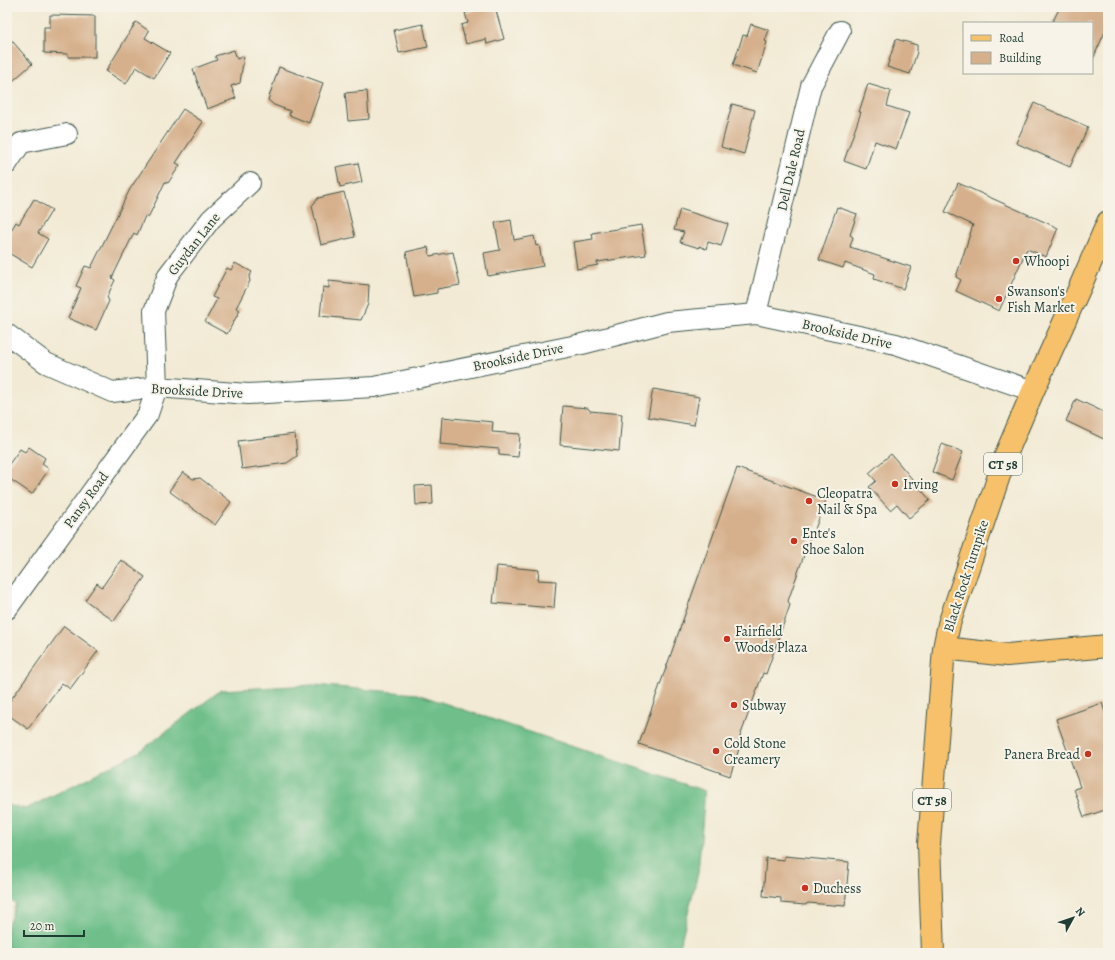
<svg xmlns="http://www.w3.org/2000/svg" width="1115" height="960" viewBox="0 0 1115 960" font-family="Alegreya,serif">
<rect width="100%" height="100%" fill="#f7f3e8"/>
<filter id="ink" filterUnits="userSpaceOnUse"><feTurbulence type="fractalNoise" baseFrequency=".025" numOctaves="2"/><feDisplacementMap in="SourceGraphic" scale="8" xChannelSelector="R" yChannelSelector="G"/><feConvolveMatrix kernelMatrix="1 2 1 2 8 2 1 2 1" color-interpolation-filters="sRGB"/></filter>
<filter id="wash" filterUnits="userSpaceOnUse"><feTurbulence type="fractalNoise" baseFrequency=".012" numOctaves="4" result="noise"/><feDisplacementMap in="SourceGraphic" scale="16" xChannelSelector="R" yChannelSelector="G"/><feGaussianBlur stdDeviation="0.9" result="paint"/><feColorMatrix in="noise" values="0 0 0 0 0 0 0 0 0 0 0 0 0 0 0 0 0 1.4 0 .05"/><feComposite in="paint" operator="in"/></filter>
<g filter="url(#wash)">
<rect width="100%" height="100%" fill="#f2ead4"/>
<path fill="#6fbf8a" stroke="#477e5f" d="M313 685 417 694 705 791 698 873 681 941 677 953H7V927L16 904 7 898V805L26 809 139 752 221 690Z"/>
<g id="blocks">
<path fill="#d6b08c" d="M486 7H495L504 39 487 44 486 39 466 44 461 25 468 23 465 13Z
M1060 7H1108V25L1092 61V23H1052Z
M50 15 95 16V57H68V54L44 53V27H50Z
M136 22 149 31 145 38 170 53 154 78 136 67 126 84 106 71Z
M423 24 428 47 399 53 394 30Z
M751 24 769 30 765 41 767 42 757 73 733 65 743 35 747 36Z
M7 35 32 64 7 86Z
M896 39 917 45V52L910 74 887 67Z
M234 50 237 59 244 56 240 83 231 86 236 98 207 109 193 69 217 60 215 56Z
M279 67 323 83 309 123 289 115 290 111 274 105 268 100Z
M868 84 891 91 887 106 909 113 896 149 875 141 866 169 844 161 861 112H859Z
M367 91 369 119 348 121 345 93Z
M1034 103 1088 127 1070 167 1016 143Z
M732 104 755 110 744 154 721 147Z
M183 109 203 122 176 163 180 165 168 183 165 182 148 218 145 216 137 235 134 233 112 278 115 280 107 297 109 301 96 330 68 318 81 288 76 286 85 266 91 268 130 189Z
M358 163 362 182 340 187 336 167Z
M958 183 1058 228 1046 257 1027 249 999 311 956 291 961 280 956 277 973 225 945 212Z
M344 192 355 237 321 245 312 206 318 198Z
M34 199 52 210 38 233 48 239 32 267 7 252V237L16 222 19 224Z
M837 207 857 214 850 235 853 237 850 247 911 267 903 289 874 279 875 274 845 263 843 268 819 260Z
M680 209 728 224 721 246 708 242 706 249 699 246V248L680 242 684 232 674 230Z
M511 220 514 240 534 236 536 246 539 245 543 266 488 276 484 253 500 250 495 223Z
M641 225 646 255 597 262 598 265 577 269 573 242 593 239 592 233Z
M428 247 430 256 453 252 460 285 437 289V293L414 297 406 252Z
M235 263 252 272 249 277 250 281 236 308 240 310 227 334 205 322 217 299 212 297 227 268 231 270Z
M329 281 369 285 368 304 361 320 320 316 323 287 329 288Z
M653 389 699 397 694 425 648 417Z
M1076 399 1108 414V441L1066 421Z
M563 406 588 408 590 411 622 414 619 451 560 445Z
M442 417 493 422 492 432 520 434 518 457 499 455V449L440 444Z
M295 434 297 456 287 463 242 469 238 441Z
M942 444 963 452 952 480 932 472Z
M29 447 45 458 42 464 49 469 32 494 7 477V467L20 449 25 452Z
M891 454 930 500 909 518 897 504 890 510 869 487 876 481 869 473Z
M737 468 826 500 815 529 812 532 788 601 790 605 766 674 763 673 737 745 740 746 730 776 639 744Z
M183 472 193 479 200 478 231 502 215 525 169 491Z
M432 485 433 504 416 505 415 486Z
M121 560 145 577 114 621 85 600 97 583 102 587Z
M497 566 539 570 538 580 556 581 554 608 493 603Z
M64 626 98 651 70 689 62 683 28 729 7 714V705Z
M1102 703 1108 721V809L1084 817 1074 789 1080 787 1056 719Z
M784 856 849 862 845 906 808 903 805 905 781 903V898L763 896 766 858 784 860Z"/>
</g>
</g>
<g filter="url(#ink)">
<use href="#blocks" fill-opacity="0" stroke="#3f574c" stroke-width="1"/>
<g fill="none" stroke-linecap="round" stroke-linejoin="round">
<defs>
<path id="minor" d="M7 164 21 143 67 134
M756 314 811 86 840 31
M7 334 46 363 112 392 157 387 248 394 374 387 582 344 667 322 756 314 896 344 1033 391
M7 609 148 414 157 387 154 311 168 275 211 219 250 183"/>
<path id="major" d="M944 648 1007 655 1108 646
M933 953 929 844 944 648 949 624 1007 452 1033 391 1080 287 1108 222"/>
</defs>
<use href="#minor" stroke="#3f574c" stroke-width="22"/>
<use href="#major" stroke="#3f574c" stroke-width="24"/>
<use href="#minor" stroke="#fff" stroke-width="20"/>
<use href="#major" stroke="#f6c16b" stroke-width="22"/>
</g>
</g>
<g fill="#c8321e" stroke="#f7f3e8" stroke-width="1.5">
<circle cx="1016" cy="261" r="4"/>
<circle cx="999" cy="299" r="4"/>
<circle cx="895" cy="484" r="4"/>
<circle cx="809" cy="501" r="4"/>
<circle cx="794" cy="541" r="4"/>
<circle cx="727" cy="639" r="4"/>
<circle cx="734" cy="705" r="4"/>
<circle cx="716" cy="751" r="4"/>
<circle cx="1088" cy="754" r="4"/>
<circle cx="805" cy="888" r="4"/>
</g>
<g text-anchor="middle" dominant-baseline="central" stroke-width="4" stroke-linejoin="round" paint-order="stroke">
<g fill="#f7f3e8" stroke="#60746a" stroke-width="1">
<rect x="984" y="453" width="38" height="22" rx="3"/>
<rect x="913" y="789" width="38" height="22" rx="3"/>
</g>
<g font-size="13" font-weight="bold" fill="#1f3d34">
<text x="1003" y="464">CT 58</text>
<text x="932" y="800">CT 58</text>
</g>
<g font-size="14" fill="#1f3d34" stroke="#f7f3e8">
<text transform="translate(791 170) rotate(-77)">Dell Dale Road</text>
<text transform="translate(194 244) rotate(-52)">Guydan Lane</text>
<text transform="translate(847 334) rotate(13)">Brookside Drive</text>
<text transform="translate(518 357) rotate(-12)">Brookside Drive</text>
<text transform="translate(197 391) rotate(3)">Brookside Drive</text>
<text transform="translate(86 500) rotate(-54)">Pansy Road</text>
<text transform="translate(966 576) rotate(-72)">Black Rock Turnpike</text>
</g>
<g font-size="14" fill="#1f3d34" stroke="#f7f3e8" text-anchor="start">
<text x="1024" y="261">Whoopi</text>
<text x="1007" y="291">Swanson's<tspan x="1007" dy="16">Fish Market</tspan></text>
<text x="903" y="484">Irving</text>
<text x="817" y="493">Cleopatra<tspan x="817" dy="16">Nail &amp; Spa</tspan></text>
<text x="802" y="533">Ente's<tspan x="802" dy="16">Shoe Salon</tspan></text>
<text x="735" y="631">Fairfield<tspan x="735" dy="16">Woods Plaza</tspan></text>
<text x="742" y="705">Subway</text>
<text x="724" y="743">Cold Stone<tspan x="724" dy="16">Creamery</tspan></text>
<text x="1080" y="754" text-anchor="end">Panera Bread</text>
<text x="813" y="888">Duchess</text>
</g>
</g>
<rect width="1115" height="960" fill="none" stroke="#f7f3e8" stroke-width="24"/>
<rect x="963" y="22" width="130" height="52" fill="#f7f3e8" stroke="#a1aaa0"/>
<rect x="971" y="35" width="20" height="6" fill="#f6c16b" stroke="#a1aaa0"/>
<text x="999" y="42" font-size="12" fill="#1f3d34">Road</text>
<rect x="971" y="52" width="20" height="12" fill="#d6b08c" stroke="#a1aaa0"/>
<text x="999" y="62" font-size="12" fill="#1f3d34">Building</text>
<g transform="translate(1073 918) rotate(50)" stroke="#f7f3e8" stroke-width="3" paint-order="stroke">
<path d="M0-3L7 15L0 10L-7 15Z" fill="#1f3d34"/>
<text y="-6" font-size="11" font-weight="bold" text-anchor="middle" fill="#1f3d34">N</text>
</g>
<path d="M24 930v6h60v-6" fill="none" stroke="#1f3d34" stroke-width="2"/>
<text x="30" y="930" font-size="12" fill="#1f3d34" stroke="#f7f3e8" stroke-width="3" paint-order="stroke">20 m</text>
</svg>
